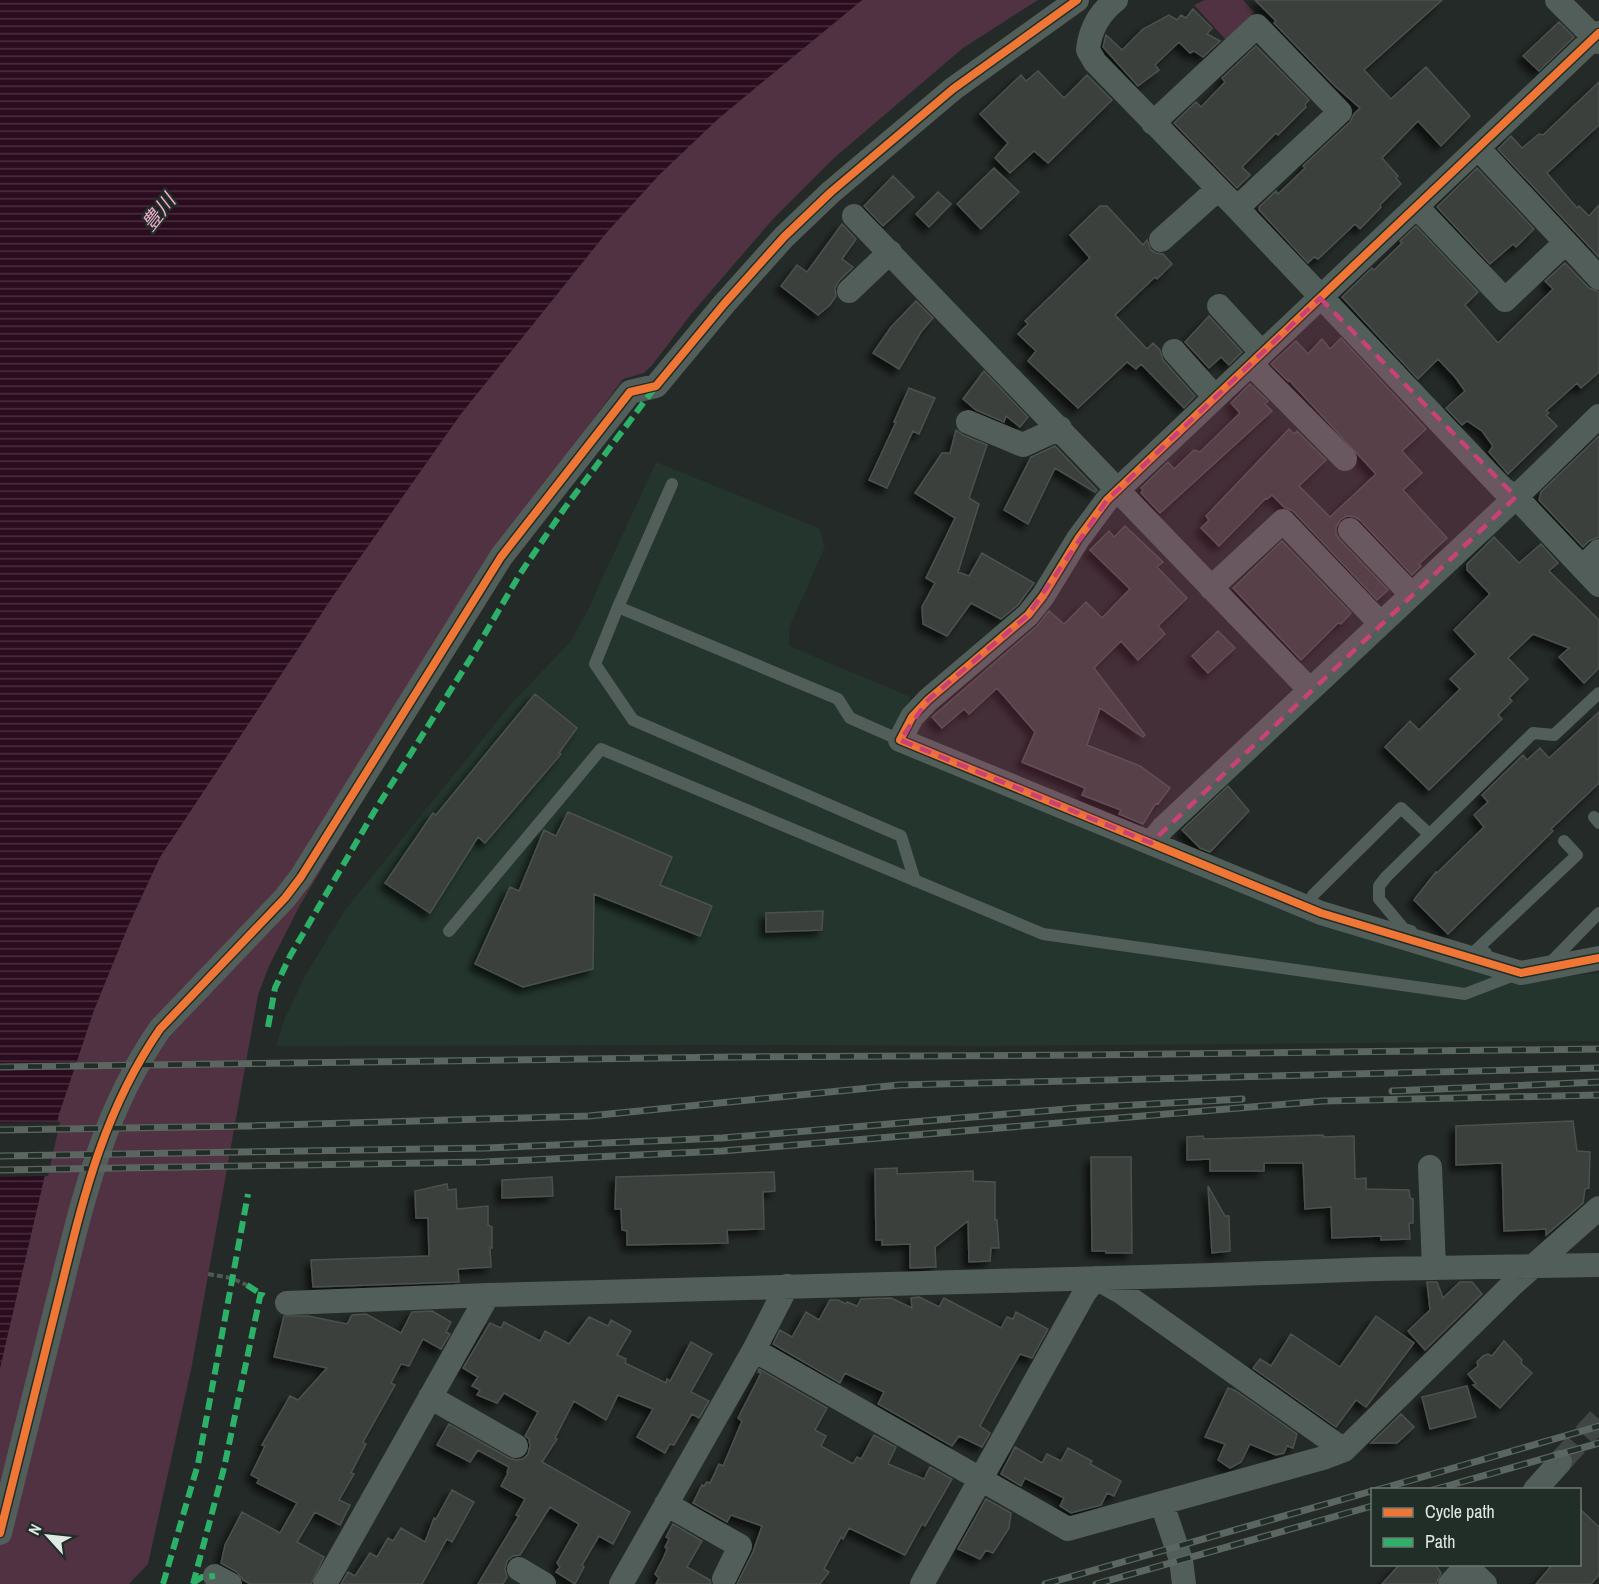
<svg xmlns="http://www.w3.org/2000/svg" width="1599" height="1584" viewBox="0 0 1599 1584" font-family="'Archivo Narrow','Noto Sans JP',sans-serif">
<defs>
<pattern id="water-rules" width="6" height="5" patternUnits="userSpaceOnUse" patternTransform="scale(1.5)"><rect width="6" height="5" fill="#2b0c1f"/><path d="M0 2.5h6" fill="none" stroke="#492f3f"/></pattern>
<filter id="shadow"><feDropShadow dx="-5.5" dy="5.5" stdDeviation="3" flood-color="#0009"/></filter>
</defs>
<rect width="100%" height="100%" fill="#242a27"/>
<path fill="#23352d" d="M656 462 819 528 825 547 789 628V646L911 697 892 740 1519 981 1599 973V1041L987 1046 734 1045 276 1046 285 1018 305 976 345 910 511 704 571 641 589 607Z"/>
<path fill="#503242" d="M862 0H1038L963 48 834 158 773 219 692 313 653 364 644 373 623 379 486 564 411 719 299 907 269 966 258 995 192 1365 148 1564 129 1584H0V1368L59 1114 94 1010 129 924 160 857 335 593 460 415 607 232 660 174 719 118Z
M1205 0H1243L1254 12 1226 40 1194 5Z"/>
<path fill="url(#water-rules)" d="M0 0H862L719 118 660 174 607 232 460 415 335 593 160 857 129 924 94 1010 59 1114 0 1368Z"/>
<path fill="#242a27" d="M60 1122 48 1176 0 1177V1123Z"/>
<path fill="#3a3f3d" stroke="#4c514e" stroke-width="1.5" filter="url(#shadow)" d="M1255 0H1442L1364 70 1391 99 1426 67 1470 116 1441 146 1418 121 1382 158 1398 176 1396 178 1401 184 1380 205 1381 207 1360 229 1355 224 1318 259 1314 257 1308 263 1259 210V207L1276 191 1278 194 1305 168 1303 166 1350 122 1354 114 1360 108 1335 86 1274 23 1276 21Z
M1193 9 1212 28 1207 34 1220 41 1203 57 1194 51 1190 53 1179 42 1155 65 1159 70 1138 86 1103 47 1106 35 1122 50 1143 29 1169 15 1177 20 1181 15 1186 18Z
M1559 22 1574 37 1539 71 1523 56Z
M1256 46 1309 100 1305 104 1306 107 1278 135 1276 133 1242 167 1250 175 1237 188 1174 123 1196 102 1201 107 1225 82 1222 78Z
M1038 71 1064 98 1087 75 1112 100 1048 163 1034 151 1010 173 995 158 1008 143 980 114 1021 75 1026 81Z
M1599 82V125L1547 173 1577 208 1579 206 1589 216 1599 205V257L1498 149 1511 136 1522 148 1539 134 1543 135Z
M994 168 1019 192 981 229 957 204Z
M1477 168 1534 229 1516 247 1513 244 1490 264 1437 207Z
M893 176 914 197 883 226 864 206Z
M938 192 951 204 929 227 916 214Z
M1100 206H1107L1143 245 1147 240 1151 250 1156 253 1163 254 1172 264 1157 279 1155 277 1115 315 1147 349 1153 343 1160 350 1163 360 1195 396 1184 408 1141 364 1136 369 1127 362 1078 408 1028 361 1036 351 1018 334 1028 324 1025 321 1090 258 1070 235Z
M842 224 856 239 842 259 853 267 839 281 835 288 836 296 830 305 818 315 781 286 797 265 807 272Z
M1416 226 1478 292 1465 305 1498 343 1553 289 1545 281 1565 263 1589 288 1599 292V372L1581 388 1577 383 1546 411 1549 413 1546 415 1557 426 1508 474 1489 452 1493 446 1482 431 1467 421 1462 425 1446 408 1465 391 1455 377 1438 359 1418 379 1342 297 1372 268 1374 270 1402 243 1400 241Z
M916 301 933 318 921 332 899 369 873 353 891 327Z
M1209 316 1242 352 1229 365 1221 357 1209 368 1185 342Z
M1341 338 1426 429 1402 451 1422 473 1403 490 1447 538 1419 564 1421 566 1412 575 1360 520 1355 517 1347 516 1341 519 1336 527V534L1339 539 1388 590 1377 600 1293 511 1284 507 1272 495 1267 499 1266 498 1219 546 1201 528 1209 520 1206 516 1289 429 1294 434 1297 431 1326 460 1299 486 1330 517 1376 474 1289 380 1288 381 1271 364 1296 341 1308 354 1322 339 1330 349Z
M984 371 1028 417 1020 427 1006 416 1004 422 976 410 963 399Z
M1250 384 1268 401 1265 404 1272 411 1160 513 1141 493 1143 490 1141 488 1168 462 1174 469 1194 450 1200 452 1240 413 1231 403Z
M909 388 935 398 919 434 913 431 887 488 869 480 896 422H894Z
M956 430 963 435 987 445 969 498 979 504 958 572 969 576 982 553 1034 583 1018 605 1001 619 971 603 947 636 923 624 922 607 935 583 926 578 955 518 915 493 942 453H950Z
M1599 436V537L1589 541 1583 547 1539 500 1541 492Z
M1055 446 1097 490 1095 492 1055 468 1028 524 1004 510 1031 457Z
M1125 526 1163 562 1157 567 1187 598 1158 626 1165 634 1138 660 1121 641 1094 668 1145 735 1143 737 1100 708 1087 745 1140 766 1170 788 1158 804 1156 803 1143 824 1119 814 1121 810 1082 795 1085 788 1022 762 1035 732 997 688 969 714 964 709 942 728 932 717 1037 626 1049 611 1064 624 1086 602 1102 618 1130 589 1090 550 1109 531 1114 537Z
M1494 537 1519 563 1541 544 1558 563 1549 571 1599 620V668L1584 683 1559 657 1569 648 1533 634 1508 658 1528 679 1509 698 1512 701 1498 715 1502 719 1429 790 1385 747 1410 721 1419 730 1460 689 1450 679 1476 654 1454 630 1490 594 1467 570V564Z
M1282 541 1351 613 1341 624 1338 623 1301 660 1233 588Z
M1218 631 1235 648 1208 673 1192 656Z
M535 694 577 728 559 753 561 754 485 843 478 837 430 913 385 883 433 813 436 815Z
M1599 712V783L1551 829 1553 831 1448 934 1414 900 1436 872 1437 873 1484 827 1474 815 1488 802 1482 795 1523 755 1527 760 1540 748 1549 758Z
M1228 786 1249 811 1210 852 1200 848 1182 830Z
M568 812 672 857 660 885 712 906 700 936 594 894 593 969 523 987 475 964 510 887 519 891 544 830 556 836Z
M823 911 822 930 766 932V913Z
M1573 1121 1577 1151 1590 1152 1589 1188 1585 1189 1583 1203 1546 1235V1229L1504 1231 1502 1163 1456 1165V1126Z
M1323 1135V1137L1354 1136 1355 1179 1366 1178V1189L1409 1190 1410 1198 1413 1199V1223H1409L1410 1239 1381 1240V1236L1332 1238 1331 1207 1305 1209 1303 1163H1264V1171H1210V1159L1187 1160V1137L1203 1136 1204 1139Z
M1091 1157H1131L1132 1253H1106V1251H1092Z
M897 1168V1174L973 1171V1181L995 1182V1220H997L999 1248H991L990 1261 969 1262 968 1221 935 1247 936 1267 910 1268V1244L882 1245V1240H876L875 1169Z
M774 1172 775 1191 763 1192 764 1229 727 1230 728 1243 627 1245V1231L622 1230 621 1209H615L616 1177Z
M552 1177 553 1196 502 1198V1180Z
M447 1184 448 1190 456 1189 457 1209 488 1206V1225L492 1227V1248H490L491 1267 458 1269 459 1282 313 1287 311 1260 429 1256 428 1218H416L415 1191Z
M1208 1186 1225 1216H1229L1230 1251 1212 1253Z
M1427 1282H1437L1443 1298 1460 1282H1472L1482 1294 1425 1350 1408 1331 1430 1310Z
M919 1297 939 1307 944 1298 1001 1328 1007 1317 1013 1319 1016 1312 1048 1329 1032 1358 1020 1354 1000 1389 980 1426 990 1433 982 1447 959 1436 952 1446 878 1404 884 1392 845 1373 840 1383 773 1344 780 1330 792 1337 806 1312 819 1320 830 1300H838L846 1304 847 1302 857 1306 861 1299 891 1298 912 1308 911 1298Z
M432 1311 451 1322 446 1332 450 1334 441 1349 423 1339 409 1366 401 1364 391 1383 395 1385 363 1442 366 1444 351 1473 354 1474 339 1500 350 1505 340 1525 315 1512 297 1542 324 1557 311 1584H250L243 1580 237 1572 221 1563 225 1545 242 1512 280 1533 297 1503 257 1483 259 1479 251 1475 265 1446 262 1445 290 1396 298 1400 327 1368 274 1357 284 1316H308L347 1324 352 1315 366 1314 401 1333 412 1312Z
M1376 1316 1414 1343 1366 1407 1356 1400 1336 1427 1253 1368 1260 1359 1271 1366 1291 1334 1340 1367Z
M589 1317 608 1326 611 1320 631 1331 617 1355 626 1359 625 1363 666 1383 667 1379 670 1381 691 1342 712 1354 691 1392 709 1401 699 1418 692 1414 674 1445 670 1444 665 1453 637 1437 653 1409 618 1395 606 1420 574 1401 555 1438 557 1439 542 1462 630 1512 613 1544 599 1536 582 1565 584 1567 575 1584 556 1572 560 1567 557 1563 579 1524 550 1507 520 1555 513 1556 507 1561 505 1569 507 1577 503 1584H478L519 1516 516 1515 525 1499 501 1486 508 1473 507 1472 509 1467 478 1450 470 1462 437 1445 449 1424 509 1458 516 1460 523 1459 528 1454 530 1446 529 1439 525 1436 538 1412 504 1393 497 1403 477 1395 480 1390 472 1386 478 1377 463 1368 490 1323 501 1328 504 1322 540 1341 545 1331 569 1344Z
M1504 1341 1522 1360 1521 1363 1532 1373 1500 1408 1473 1385 1476 1384 1468 1374 1478 1366 1477 1362 1483 1356 1488 1354 1492 1356Z
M759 1369 827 1408 815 1430 826 1436 821 1446 853 1464 857 1457 861 1459 874 1435 896 1447 888 1464 924 1479 930 1467 952 1479 925 1526 922 1524 905 1555 849 1528 843 1539 841 1537 824 1569 829 1572 820 1584H737L753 1552 762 1526 731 1515 727 1522 693 1503 702 1485 704 1486 707 1482 710 1483 719 1464 723 1466 742 1421 738 1418 761 1373 758 1372Z
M1467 1386 1476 1417 1430 1429 1422 1397Z
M1228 1388 1236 1391 1297 1434 1293 1448 1287 1446 1284 1453 1276 1455 1250 1444 1241 1462 1230 1468 1218 1460 1225 1444 1205 1437Z
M1401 1414 1414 1427 1397 1443H1371Z
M1015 1447 1042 1463 1047 1454 1061 1461 1068 1448 1092 1461 1090 1464 1121 1481 1114 1496 1107 1493 1101 1505 1071 1513 1060 1506 1064 1498 1025 1478 1021 1486 1001 1474Z
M452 1490 474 1502 452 1542 447 1539 422 1584H341L348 1572 355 1576 370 1553 377 1557 388 1538 393 1541 401 1528 425 1542 434 1518 436 1519Z
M986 1499 1011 1513 1009 1528 993 1553 986 1550 980 1559 958 1549Z
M1580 1509 1599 1527V1575L1591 1584H1536L1553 1564H1580Z
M673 1524 702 1541 687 1567 710 1580 711 1584H656L659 1578 655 1574 663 1559 667 1549 665 1547 669 1539 666 1537Z
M1400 1564H1435L1441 1573 1436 1584H1382Z"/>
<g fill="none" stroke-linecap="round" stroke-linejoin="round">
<path stroke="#404643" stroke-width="24" stroke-dasharray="24 12" stroke-linecap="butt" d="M1560 1462 1599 1419"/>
<path stroke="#4f5a55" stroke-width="4" stroke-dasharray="6 3" stroke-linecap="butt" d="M208 1274 231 1278 247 1285"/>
<path stroke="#525e59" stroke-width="12" d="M618 607 672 484
M900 740 850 718 838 699 618 607 595 664 633 720 901 836 915 881
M1594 817 1599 823
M1313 895 1401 808 1429 834
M449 931 601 749 1043 934 1465 994 1517 974
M1411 931 1404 929 1379 899V886L1386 877 1533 733 1554 735 1599 693
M1486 953 1476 950 1577 855 1564 841
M1548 965 1599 913"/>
<path stroke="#525e59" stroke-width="24" d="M1116 0C1099 13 1090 29 1088 50L1095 62 1237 208 1503 489 1516 497 1599 585
M1557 0 1599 42
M1599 33 1107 500 1078 539 1043 596 1028 615 928 700 912 717 900 740 1321 913 1521 973 1599 958
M1153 123 1257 26 1340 112 1237 208
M1478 148 1599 278
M1417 207 1505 300 1565 243
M854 216 1310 690
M1161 240 1218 189
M849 291 890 252
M1219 306 1262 353
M1174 351 1215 397
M1251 364 1345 459
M968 422 1023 445 1060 428
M1350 530 1411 594
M1583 567 1599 551
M1211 588 1283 521 1380 623
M1151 843 1163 828 1516 497 1599 416
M1430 1167 1434 1268
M287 1303 488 1295 1213 1275 1376 1269 1599 1265
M754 1350 1068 1529 1323 1458 1344 1450 1513 1284 1599 1208
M430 1397 516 1446
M1535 1490 1560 1462
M666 1504 740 1546 724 1579
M1162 1504 1181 1560 1184 1584
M0 1533C19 1458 37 1383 56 1308 81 1208 100 1116 160 1029L285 898 301 877 501 557 630 392 656 386 724 304 784 237 831 192 953 89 1077 0
M1466 1566 1485 1584
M519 1569 544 1584
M215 1576 230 1584
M325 1584 488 1295
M621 1584 754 1350 787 1286
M922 1584 1085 1292 1096 1278 1121 1292 1344 1450
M1450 1584 1468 1564"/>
<defs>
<path id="rail" d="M0 1067 735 1057 1086 1055 1599 1049
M1392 1091 1599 1082
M0 1130 249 1126 589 1116 899 1085 1599 1068
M0 1156 487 1148 722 1138 1079 1108 1242 1099
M0 1170 485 1162 722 1151 1323 1101 1599 1095
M1377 1490 1599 1426
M1433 1490 1599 1443
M1045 1584 1372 1491
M1096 1584 1372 1506"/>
</defs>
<use href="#rail" stroke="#5b6661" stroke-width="7"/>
<use href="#rail" stroke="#212d27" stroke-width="4.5" stroke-dasharray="14" stroke-linecap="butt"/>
<path stroke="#2db169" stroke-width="6" stroke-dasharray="12 6" stroke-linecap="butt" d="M268 1027 275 988 290 956 374 812 472 656 520 574 564 509 656 386
M247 1285 264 1296
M193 1583 202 1577 215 1576
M163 1584 198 1464 248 1194
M193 1584 224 1468 261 1292"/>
<defs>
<path id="cycleway" d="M1599 33 1107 500 1078 539 1043 596 1028 615 928 700 912 717 900 740 1321 913 1521 973 1599 958
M0 1533C19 1458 37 1383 56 1308 81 1208 100 1116 160 1029L285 898 301 877 501 557 630 392 656 386 724 304 784 237 831 192 953 89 1077 0"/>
</defs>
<use href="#cycleway" stroke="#212d27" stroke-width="11"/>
<use href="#cycleway" stroke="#f07635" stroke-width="8"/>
</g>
<path fill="#c84276" fill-opacity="0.2" stroke="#c84276" stroke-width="4.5" stroke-dasharray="12 8" stroke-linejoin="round" d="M1320 298 1516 497 1151 843 900 740 928 700 1028 615 1107 500Z"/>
<g text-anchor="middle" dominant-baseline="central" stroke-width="4.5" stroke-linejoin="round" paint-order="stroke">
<g font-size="20" font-style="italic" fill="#f1acd0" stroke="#212d27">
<text transform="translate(158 212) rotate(-52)">豊川</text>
</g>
</g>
<rect x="1371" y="1488" width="210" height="78" fill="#212d27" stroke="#6d7873" stroke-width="1.5"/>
<rect x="1383" y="1508" width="30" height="9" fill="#f07635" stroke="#6d7873" stroke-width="1.5"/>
<text x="1425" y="1518" font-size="18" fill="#e0e8e4">Cycle path</text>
<rect x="1383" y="1538" width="30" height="9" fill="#2db169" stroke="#6d7873" stroke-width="1.5"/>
<text x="1425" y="1548" font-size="18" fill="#e0e8e4">Path</text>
<g transform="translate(48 1536) rotate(297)" stroke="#212d27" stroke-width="4.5" paint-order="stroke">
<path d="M0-4.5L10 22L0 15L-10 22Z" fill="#e0e8e4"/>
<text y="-9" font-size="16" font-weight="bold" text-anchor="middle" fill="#e0e8e4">N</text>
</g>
</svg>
